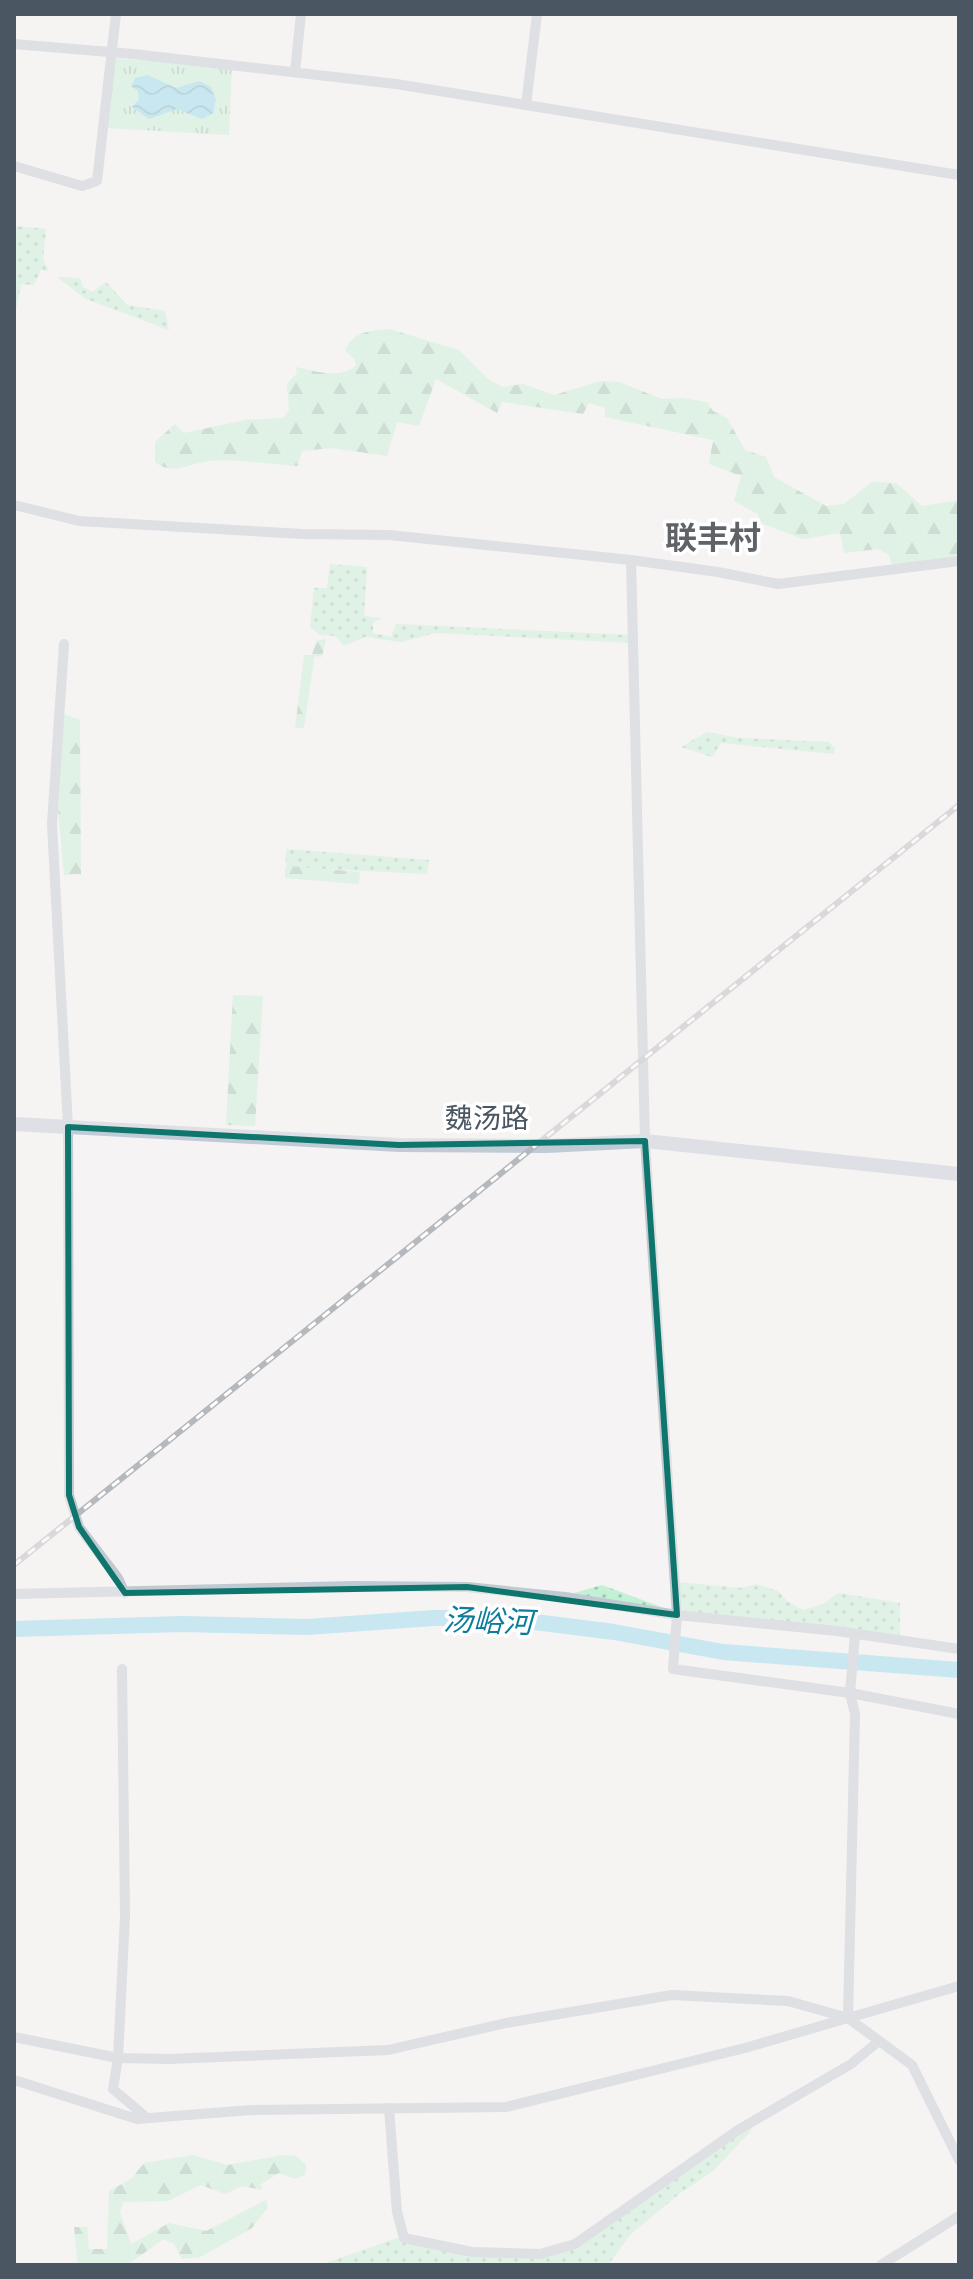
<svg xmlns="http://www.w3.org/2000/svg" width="973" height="2279" viewBox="0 0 973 2279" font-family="'Nunito Sans','Noto Sans SC',sans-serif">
<defs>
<pattern id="grass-dots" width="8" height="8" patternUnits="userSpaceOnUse" patternTransform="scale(2)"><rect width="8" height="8" fill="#c3f1d5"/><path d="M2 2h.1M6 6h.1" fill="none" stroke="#a0c6b0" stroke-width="1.8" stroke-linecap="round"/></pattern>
<pattern id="forest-firs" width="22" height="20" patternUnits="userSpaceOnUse" patternTransform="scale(2)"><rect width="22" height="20" fill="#c3f1d5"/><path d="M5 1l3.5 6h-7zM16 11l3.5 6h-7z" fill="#a0c6b0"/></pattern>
<pattern id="park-tufts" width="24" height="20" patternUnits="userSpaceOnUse" patternTransform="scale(2)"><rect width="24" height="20" fill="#c3f1d5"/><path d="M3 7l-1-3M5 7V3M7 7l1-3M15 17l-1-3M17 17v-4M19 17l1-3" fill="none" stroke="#a0c6b0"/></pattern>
<pattern id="water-waves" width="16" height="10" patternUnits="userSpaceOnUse" patternTransform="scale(2)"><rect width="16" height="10" fill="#90daee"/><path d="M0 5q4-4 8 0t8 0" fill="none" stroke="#78b4c4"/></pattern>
</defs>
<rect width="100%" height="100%" fill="#f5f3f3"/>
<path fill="url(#grass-dots)" d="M14 204 16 226 46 229 43 259 49 271 41 270 34 285 21 284 14 322Z
M57 277 80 278 83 287 93 292 106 282 127 305 165 311 169 330 86 299Z
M330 564 367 567 364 616 381 618 373 623V633L391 637 396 624 630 635 632 643 436 633 401 642 365 637 344 646 335 636 320 635 310 627 314 588H327Z
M707 732 740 738 828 742 835 748 834 754 721 743 712 757 681 747Z
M287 849 429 860 427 874 287 867 285 858Z
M678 1582 741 1588 757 1584 778 1591 788 1602 803 1610 821 1605 839 1593 900 1603V1638L685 1611 682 1608Z
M602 1585 664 1608 571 1597 574 1593Z
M751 2122 752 2127 749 2133 713 2171 679 2194 631 2234 608 2265H320L400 2237 496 2257 555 2253Z"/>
<path fill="url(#forest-firs)" d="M389 329 459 350 489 380 503 387 523 384 554 395 601 381 619 382 662 399 682 398 707 402 713 411 727 418 745 450 766 457 774 477 826 506 844 504 872 482 896 483 922 506 959 500V561L893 567 889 555 878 549 844 553 840 533 803 539 761 523 758 514 734 501 741 476 709 464 713 440 605 417V408L589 403 583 414 502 402 497 413 436 379 419 426 397 422 387 456 331 448 302 451 298 466C273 465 233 458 209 461 190 463 172 476 155 462V442L175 424 184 433 245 420 284 418 289 410 287 384 297 373 296 367C315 371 341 380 356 365L354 359 345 350C354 331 370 331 389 329Z
M326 639 322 657 315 656 314 659 304 728H295L304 655H312L316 641Z
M61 713 80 720 81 874 64 875 57 798Z
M289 866 360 872 359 884 285 878V867Z
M233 995 263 996 255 1126 226 1125Z
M193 2155 227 2165 283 2155 296 2156 306 2165 305 2175 295 2179 279 2173 261 2184 262 2190 242 2186 225 2194 201 2185 168 2201 123 2202 120 2212 131 2244 169 2223 206 2231 266 2200 268 2207 252 2228 200 2257 182 2259 174 2244 164 2239 127 2265H78L74 2227H87L89 2249H107L109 2191 131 2179 144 2163Z"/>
<path fill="url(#park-tufts)" d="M110 58 232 66 229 135 106 128Z"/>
<path fill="url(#water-waves)" d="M148 75 176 88 199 81 211 87 216 100 213 113 202 119 177 109 149 119 132 107 139 99 138 91 131 86 135 78Z"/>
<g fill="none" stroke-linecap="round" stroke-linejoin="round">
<path stroke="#90daee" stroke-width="16" d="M14 1629 182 1624 307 1627 434 1618H503L614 1632 723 1652 959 1670"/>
<path stroke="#c1cad2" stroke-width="10" d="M14 44 133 54 396 84 959 175
M295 72 301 14
M526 105 537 14
M14 166 82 186 97 181 116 14
M14 505 79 521 303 534 389 535 631 560 718 572 778 584 959 561
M631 560 645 1141 677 1615 673 1669 850 1693 959 1714
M64 644 52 824 68 1127 69 1495 79 1527 118 1578 125 1593
M14 1594 355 1586 467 1587 565 1597 677 1615 837 1631 959 1649
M122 1669 125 1916 118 2058 113 2089 147 2118
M848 2018 855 1714 850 1693 855 1634
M14 2037 118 2058 169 2059 388 2050 506 2023 672 1995 788 2001 848 2018 959 1986
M14 2080 137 2119 251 2110 506 2107 745 2048 848 2018 912 2065 959 2160
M389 2108 397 2212 404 2238 472 2252 540 2254 575 2244 738 2130 851 2064 879 2041
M881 2265 959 2216"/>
<path stroke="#c1cbd6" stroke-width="14" d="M14 1124 399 1145 547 1146 645 1141 959 1174"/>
<defs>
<path id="rail" d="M14 1565 959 805"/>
</defs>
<use href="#rail" stroke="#b5b8bd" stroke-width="6"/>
<use href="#rail" stroke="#fff" stroke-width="3" stroke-dasharray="9" stroke-linecap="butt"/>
</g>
<path d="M0 0H973V2279H0ZM68 1127 399 1145 645 1141 677 1615 467 1587 125 1593 79 1527 69 1495Z" fill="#f5f3f3" fill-opacity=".55" fill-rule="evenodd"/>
<path fill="none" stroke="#0f766e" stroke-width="6" stroke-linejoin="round" d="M68 1127 399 1145 645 1141 677 1615 467 1587 125 1593 79 1527 69 1495Z"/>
<g text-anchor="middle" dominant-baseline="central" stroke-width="7" stroke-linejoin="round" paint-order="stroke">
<g font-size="28" fill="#4a5661" stroke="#fff">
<text x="487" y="1119">魏汤路</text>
</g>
<g font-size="30" font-style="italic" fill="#0c7c9b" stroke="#fff">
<text transform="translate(488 1622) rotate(2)">汤峪河</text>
</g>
<g font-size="32" font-weight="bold" fill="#5f6368" stroke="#fff">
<text x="713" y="538">联丰村</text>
</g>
</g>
<rect width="973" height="2279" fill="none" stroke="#4a5661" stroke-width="32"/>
</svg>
